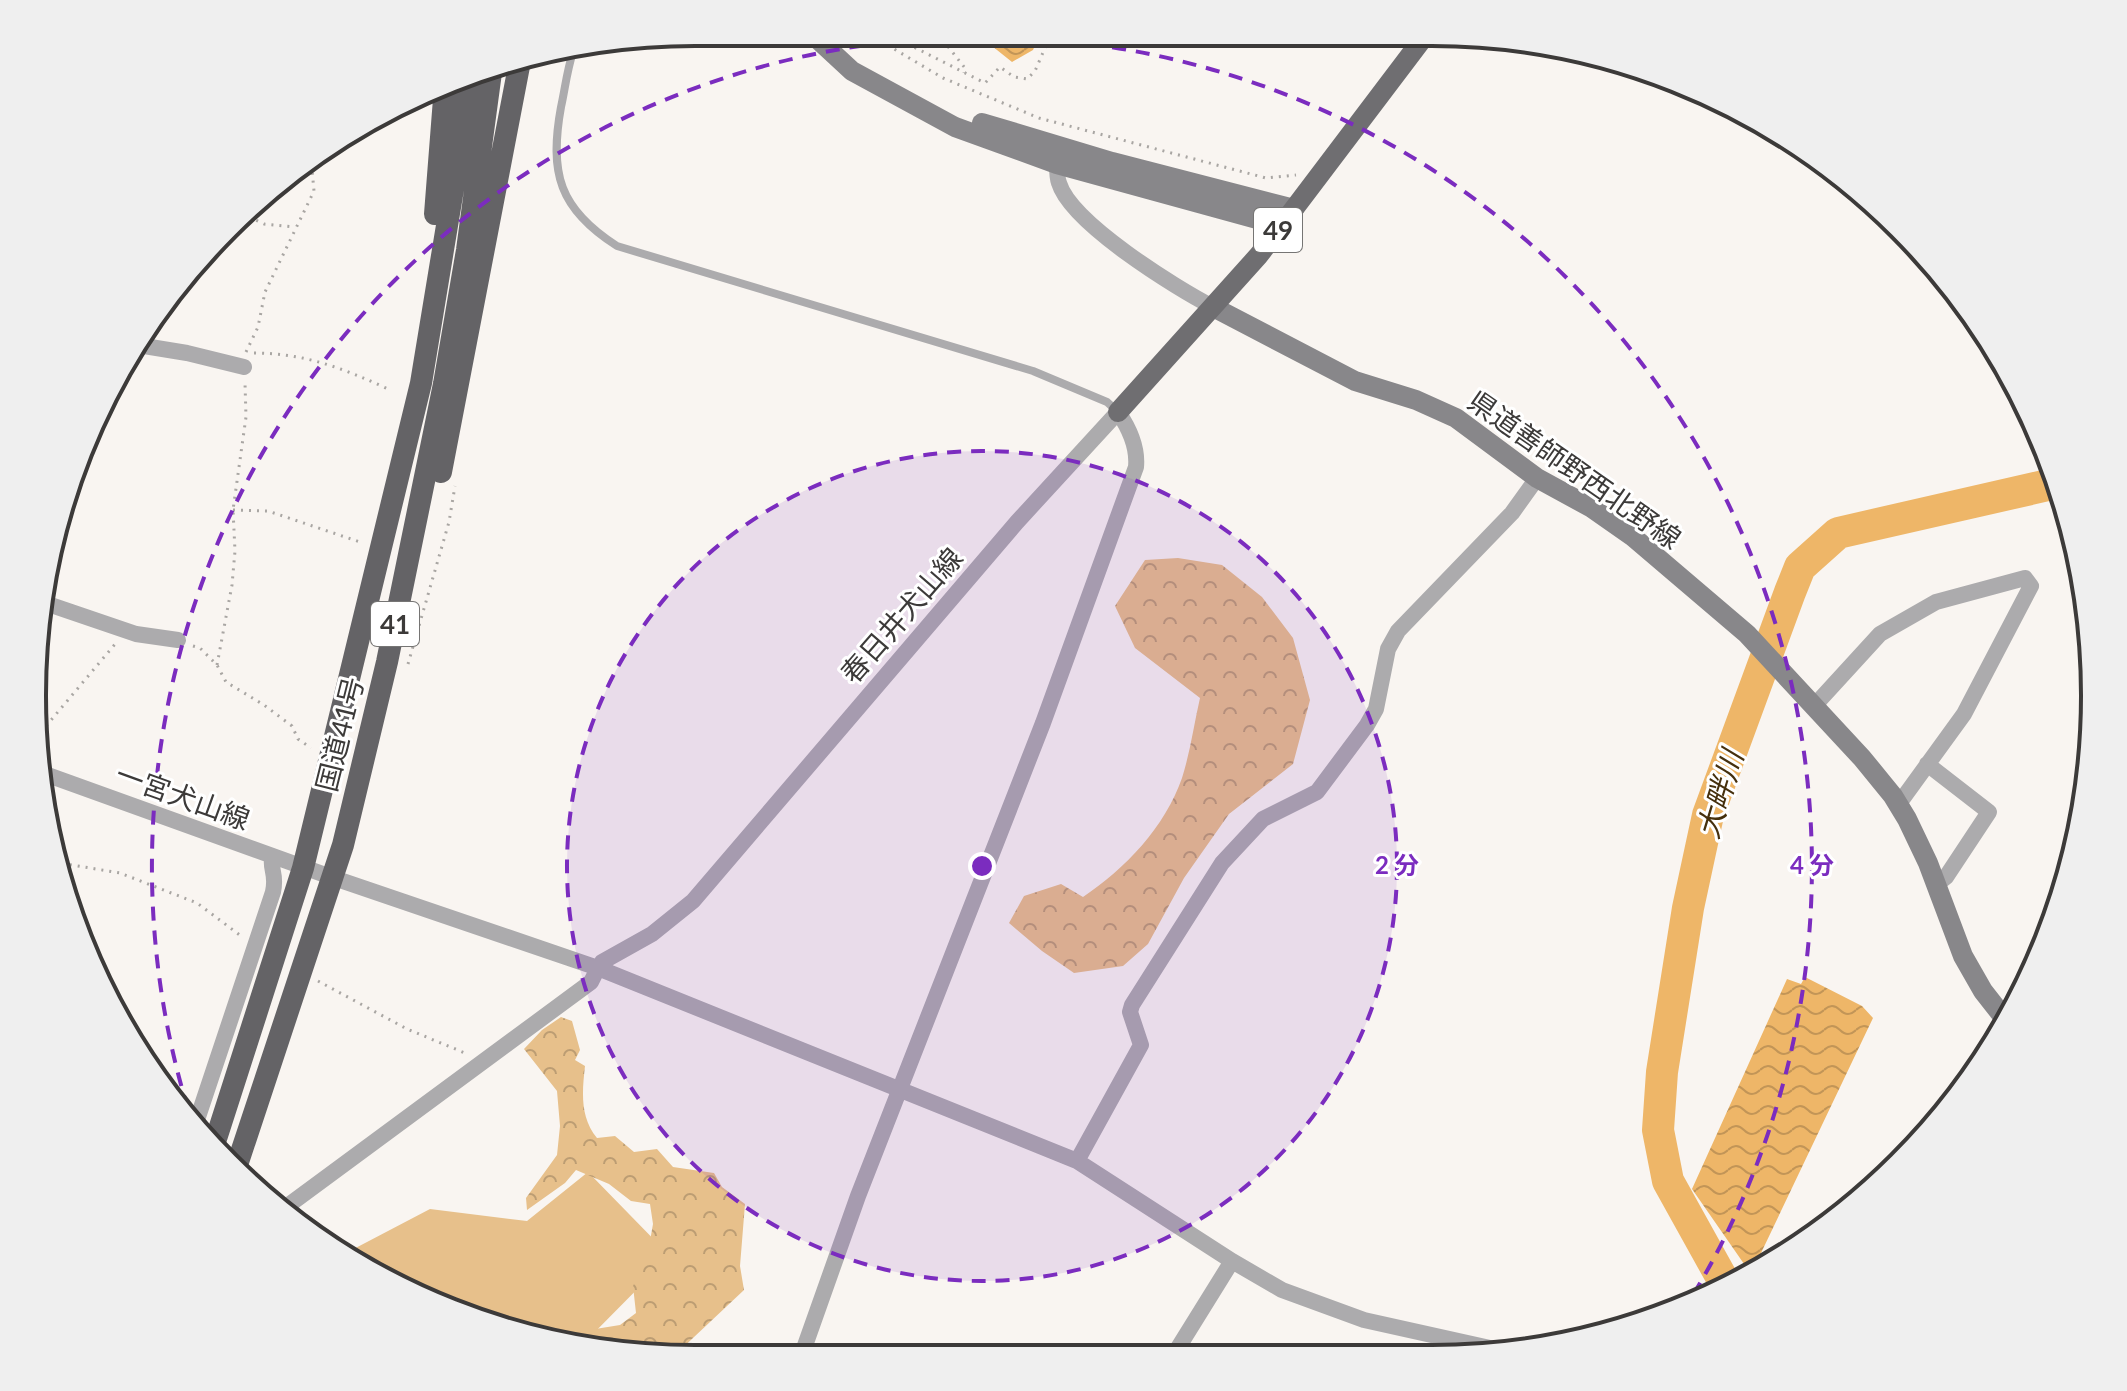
<svg xmlns="http://www.w3.org/2000/svg" width="2127" height="1391" viewBox="0 0 2127 1391" font-family="Lato,'Noto Sans JP',sans-serif">
<defs>
<pattern id="forest-crowns" width="20" height="18" patternUnits="userSpaceOnUse" patternTransform="scale(2)"><rect width="20" height="18" fill="#e7c08b"/><path d="M2 6a3 3 0 1 1 6 0M12 15a3 3 0 1 1 6 0" fill="none" stroke="#bc9d73"/></pattern>
<pattern id="water-waves" width="16" height="10" patternUnits="userSpaceOnUse" patternTransform="scale(2)"><rect width="16" height="10" fill="#eeb668"/><path d="M0 5q4-4 8 0t8 0" fill="none" stroke="#c29557"/></pattern>
</defs>
<rect width="100%" height="100%" fill="#f9f5f1"/>
<path fill="#e7c08b" d="M588 1172 670 1256 582 1345 402 1291 346 1253 430 1209 527 1221Z"/>
<path fill="url(#forest-crowns)" d="M1178 558 1222 565 1262 597 1293 638 1310 700 1293 764 1229 814 1184 878 1148 944 1123 966 1074 973 1042 951 1009 923 1024 896 1061 884 1083 897C1125 869 1165 827 1182 778 1190 753 1194 724 1200 698L1135 648 1115 606 1145 560Z
M561 1017 572 1021 580 1050 575 1060 585 1066C582 1093 580 1117 597 1138L615 1136 634 1152 657 1149 673 1167 714 1173 722 1187 745 1204 740 1266 744 1290 676 1354 652 1353 647 1349C621 1358 598 1350 574 1343L583 1331 620 1325 636 1313 633 1286 647 1258 653 1224 650 1204 631 1201 609 1184 576 1170 565 1183 527 1210 526 1198 557 1155 560 1126 557 1091 524 1049 542 1030Z"/>
<path fill="url(#water-waves)" d="M977 34H1040L1033 50 1012 62Z
M1805 977 1862 1006 1873 1018 1751 1274 1692 1189 1787 979 1801 984Z"/>
<g fill="none" stroke-linecap="round" stroke-linejoin="round">
<path stroke="#eeb668" stroke-width="32" d="M1728 1289 1668 1181 1658 1130 1662 1072 1688 908 1708 815 1790 592 1800 567 1838 533 2057 483"/>
<path stroke="#a9a6a3" stroke-width="3" stroke-dasharray="2 6" stroke-linecap="butt" d="M867 33 943 78 1039 118 1266 178 1296 175
M886 33 985 83 1000 67 1014 77 1027 79 1035 71 1051 34
M938 34 965 68 964 73
M249 217 264 224 295 227
M246 352 258 327 265 292 314 191 311 159
M254 353C303 353 343 368 388 389
M233 510 268 511 360 542
M193 646 200 648 217 665 226 682 264 705 292 726 298 739 311 748
M408 664 449 522 455 486
M217 665 232 585 235 551 233 510 246 417 245 383
M41 732 116 643
M54 862 120 873 197 903 241 936
M318 981 407 1029 465 1053
M1395 1357 1402 1345
M1410 1357 1417 1347"/>
<path stroke="#acabad" stroke-width="8" d="M573 52C567 70 565 89 561 107 549 173 559 209 617 246L1033 371 1107 402 1117 411"/>
<path stroke="#acabad" stroke-width="16" d="M1057 164C1057 170 1057 178 1059 183 1071 223 1176 288 1213 307
M138 345 187 353 244 367
M45 603 136 634 178 640
M1815 705 1880 634 1936 602 2025 578 2031 586 1964 714 1898 805
M1927 764 1989 812 1946 877 1936 885
M45 774 331 877 598 968 602 962 652 934 693 901 1017 522 1118 412C1129 428 1138 446 1136 467L1043 723 858 1196 802 1354
M197 1120 273 892C277 873 270 872 272 856
M1077 1161 1141 1045 1130 1012 1132 1005 1222 863 1263 819 1317 792 1367 725 1376 709 1388 649 1398 631 1512 513 1537 478
M282 1210 591 982 598 968 1077 1161 1232 1261 1282 1290 1364 1320 1508 1352
M1173 1356 1232 1261"/>
<path stroke="#88878a" stroke-width="20" d="M811 33 852 71 955 127 1057 164 1282 226
M982 123 1112 162 1294 209
M1213 307 1355 381 1416 400 1456 418 1537 478 1592 508 1632 536 1747 634 1862 758 1893 796 1907 819 1928 863 1963 956 1983 991 2008 1023"/>
<path stroke="#6f6e71" stroke-width="20" d="M1118 412 1259 255 1424 37"/>
<path stroke="#646366" stroke-width="22" d="M435 214 445 86
M441 472 520 61
M215 1142 303 868 421 383 456 171 469 74
M236 1168 343 845 387 662 444 384 467 250 492 65"/>
</g>
<circle cx="982" cy="866" r="415" fill="#7b2cbf" fill-opacity=".12"/>
<g fill="none" stroke="#7b2cbf" stroke-width="4" stroke-dasharray="14 10">
<circle cx="982" cy="866" r="415"/>
<path d="M188 1109A830 830 0 1 1 1690 1300"/>
</g>
<g text-anchor="middle" dominant-baseline="central" stroke-width="6" stroke-linejoin="round" paint-order="stroke">
<g fill="#fff" stroke="#767574" stroke-width="2">
<rect x="1254" y="208" width="48" height="44" rx="6"/>
<rect x="371" y="602" width="48" height="44" rx="6"/>
</g>
<g font-size="26" font-weight="bold" fill="#3c3a39">
<text x="1278" y="230">49</text>
<text x="395" y="624">41</text>
</g>
<g font-size="28" fill="#3c3a39" stroke="#fff">
<text transform="translate(1575 469) rotate(35)">県道善師野西北野線</text>
<text transform="translate(901 615) rotate(-49)">春日井犬山線</text>
<text transform="translate(339 734) rotate(-76)">国道41号</text>
<text transform="translate(183 796) rotate(20)">一宮犬山線</text>
</g>
<g font-size="30" font-style="italic" fill="#46300d" stroke="#fff">
<text transform="translate(1719 794) rotate(-73)">大畔川</text>
</g>
</g>
<path d="M0 0H2127V1391H0ZM695 46H1432A649 649 0 0 1 2081 695V696A649 649 0 0 1 1432 1345H695A649 649 0 0 1 46 696V695A649 649 0 0 1 695 46Z" fill="#efefef" fill-rule="evenodd"/>
<path fill="none" stroke="#3c3a39" stroke-width="4" d="M695 46H1432A649 649 0 0 1 2081 695V696A649 649 0 0 1 1432 1345H695A649 649 0 0 1 46 696V695A649 649 0 0 1 695 46Z"/>
<circle cx="982" cy="866" r="12" fill="#7b2cbf" stroke="#fff" stroke-width="4"/>
<g font-size="24" text-anchor="middle" font-weight="bold" fill="#7b2cbf" stroke="#fff" stroke-width="6" stroke-linejoin="round" paint-order="stroke">
<text x="1397" y="874">2 分</text>
<text x="1812" y="874">4 分</text>
</g>
</svg>
